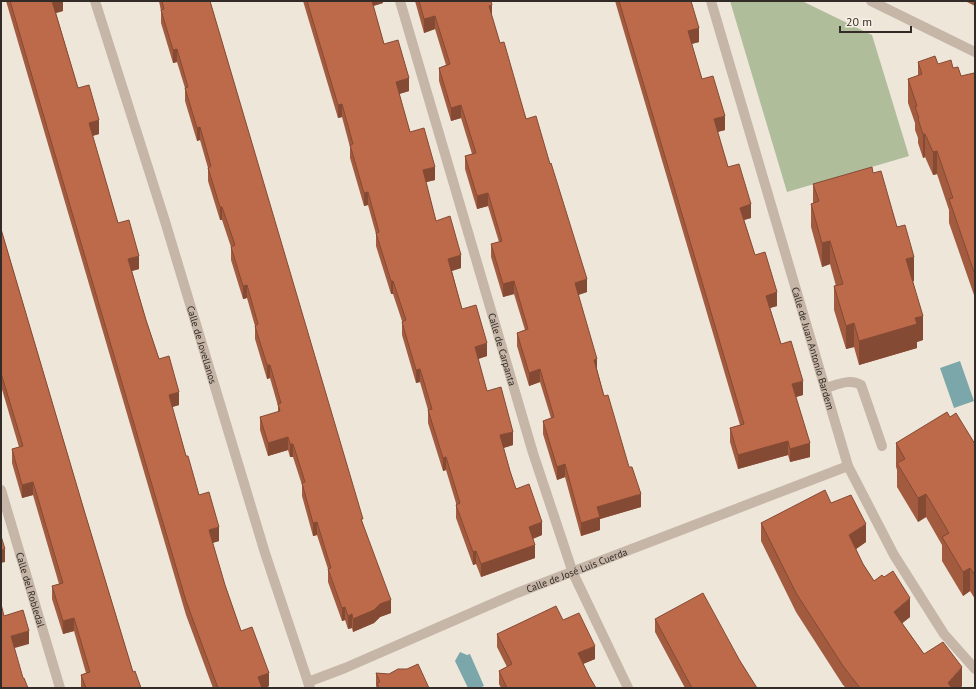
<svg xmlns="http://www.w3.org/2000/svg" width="976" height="689" viewBox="0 0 976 689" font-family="'PT Sans',sans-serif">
<rect width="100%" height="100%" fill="#efe6da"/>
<path fill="#b0bd9b" d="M730 1H802L872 35 909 156 787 192Z"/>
<path fill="#7ba6aa" d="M960 361 974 401 954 408 940 368Z
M460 652 467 655 470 654 484 686 479 688H468L455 661Z"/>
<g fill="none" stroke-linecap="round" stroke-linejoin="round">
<path stroke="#c6b6a7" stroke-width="10" d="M825 388C837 385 850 378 861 385L882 446"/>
<g stroke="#c6b6a7" stroke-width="10">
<path id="s1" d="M95 1 164 218 265 553 310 688"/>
<path id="s2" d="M400 1 533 453 573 573 628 688"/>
<path id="s3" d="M711 1 848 466 894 555 944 634 975 669"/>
<path d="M871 1 975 52"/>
<path id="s4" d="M1 490 60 688"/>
<path id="s5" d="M308 682 345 668 517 593 848 466"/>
</g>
</g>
<path fill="#a35b40" d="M6 1H63V11L56 13 78 88 99 134 92 136 118 223 139 269 132 271 146 320 159 359 179 405 172 407 186 456 199 495 219 541 212 543 225 585 241 631 269 686 265 688H213L186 615Z
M159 1H210L363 524 391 613 380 617 374 623 353 632 352 628 348 629 345 620 342 621 328 582V569L317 535 313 536 302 496V485L293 457H290L288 450 268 456 260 430V417L278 412V406L270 378 267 379 255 339V326L247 298 243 299 231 260V247L222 220H220L208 181V168L200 140 197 141 185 101V88L177 62 173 63 161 23V11Z
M303 1H383V3L373 6 384 44 409 91 399 94 410 132 435 180 426 182 436 221 461 268 452 271 462 309 487 356 478 359 487 391 513 445 503 448 510 471 516 489 542 535 533 539 535 558 481 577 476 564 473 565 456 518V503L446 470 443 471 428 423V410L420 382 416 383 402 335V321L393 294H391L376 246V234L368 205 364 206 350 158V147L342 117 338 118Z
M415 1H491L492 17 500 43 587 292 578 295 597 369 604 396 641 507 600 519V530L581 536 565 477 557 480 543 434V421L551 418 540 382 529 386 517 346V333L525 330 514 294 503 297 491 257V244L499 242 488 206 477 209 465 169V156L472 154 461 118 451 121 439 81V68L446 65 435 29 424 33Z
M615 1H691L699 42 691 44 702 79 725 130 717 132 728 167 751 218 744 220 755 255 777 306 770 308 781 344 803 395 796 397 810 457 790 462 788 455 738 469 730 442V428L740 425Z
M965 1H975V6Z
M918 62 938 64 953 68 961 76 975 77 974 295 949 223V210L937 174 933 175 925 157 923 158 918 143V138L915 130V123L908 103V79L918 76Z
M873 173 897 227 914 281H913L923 340 917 342V348L859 365 854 347 846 349 834 310V286H836L830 264 822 267 811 227V204L813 203V184Z
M1 229 84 510 133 672 141 688H81V675L86 673 74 631 63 634 52 599V586L59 584 33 495 22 498 12 463V449L19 447 1 386Z
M950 417 975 444V599L970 591 963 596 942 561V545L926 517 918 522 897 487V470L896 467V443Z
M831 503 866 542 856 549 863 564 874 581 910 617 902 623 924 654 962 686 960 688H846L843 685 796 612 761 541V523Z
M655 619 740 661 757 688H685L655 632Z
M563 620 595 659 583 664 589 676 596 688H501L499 684V671L507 667 497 647V634Z
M376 673 429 688H377L376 686Z"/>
<path fill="#844a34" d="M52 1H63V11L52 14Z
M370 1H383V3L370 7Z
M492 5V18L489 6Z
M435 16V29L424 33V19Z
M699 28V42L688 45V31Z
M177 49V62L173 63V50Z
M409 78V91L396 95V82Z
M342 104V117L338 118V105Z
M461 105V118L451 121V108Z
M725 116V130L714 133V119Z
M99 120V134L89 137V123Z
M200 127V140L197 141V128Z
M923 134H925V157L923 158Z
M937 151V174L933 175V152Z
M435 167V180L423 183V170Z
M368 192V205L364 206V193Z
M488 193V206L477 209V196Z
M751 204V218L740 221V208Z
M220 207H222V220H220Z
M830 241V264L822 267V243Z
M461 255V268L448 272V259Z
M139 256V269L128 272V259Z
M914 257V281L906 283V259Z
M974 272H975V295H974Z
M587 279V292L575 296V283Z
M391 281H393V294H391Z
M514 281V294L503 297V284Z
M247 285V298L243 299V286Z
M777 292V306L766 309V296Z
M923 316V340L917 342V348L859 365V341L915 318Z
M854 323V347L846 349V326Z
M487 343V356L475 360V347Z
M597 359V372L594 360Z
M267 365H270V378L267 379Z
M420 369V382L416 383V370Z
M540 369V382L529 386V373Z
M803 381V395L792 398V384Z
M179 392V405L169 408V395Z
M513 432V445L500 449V435Z
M288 437V450L268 456V443Z
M788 441V455L738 469V455Z
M810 443V457L790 462V449Z
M290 444H293V457H290Z
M446 457V470L443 471V458Z
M565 464V477L557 480V467Z
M33 482V495L22 498V485Z
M641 494V507L600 519V530L581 536V523L597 507Z
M926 494V517L918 522V498Z
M317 522V535L313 536V523Z
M542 522V535L529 540V527Z
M866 524V542L849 554V535Z
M219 527V541L209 544V530Z
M535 545V558L481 577V564Z
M5 549V562L1 563V550Z
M476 551V564L473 565V552Z
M970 568V591L963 596V572Z
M910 598V617L894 630V612Z
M391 600V613L380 617 374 623 353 632V619L380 604Z
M345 607V620L342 621V608Z
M352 614V628L348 629V616Z
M74 618V631L63 634V621Z
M29 631V644L11 649V636Z
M595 646V659L578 666V653Z
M962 667V686L960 688H948V683Z
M269 673V686L265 688H258V677Z"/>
<path fill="#bd6a4a" stroke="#844a34" d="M10 1H52L78 88 89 85 99 120 89 123 118 223 129 220 139 256 128 259 146 320 159 359 169 356 179 392 169 395 186 456H188L199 495 209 492 219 527 209 530 225 585 241 631 252 627 269 673 258 677 262 688H218L186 601Z
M162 1H210L363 519H361L391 600 380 604 374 610 353 619 352 614 348 616 345 607 342 608 328 569 331 568 317 522 313 523 302 483 305 482 293 444H290L288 437 268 443 260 417 280 411 278 404 281 403 270 365H267L255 326 258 324 247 285 243 286 231 247 235 245 222 207H220L208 168 211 166 200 127 197 128 185 88 188 87 177 49 173 50 161 10 164 9Z
M307 1H372L384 44 398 40 409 78 396 82 410 132 424 128 435 167 423 170 436 221 450 216 461 255 448 259 462 309 476 305 487 343 475 347 487 391 501 387 513 432 500 435 510 471 516 489 529 484 542 522 529 527 535 545 481 564 476 551 473 552 456 505 460 503 456 490 446 457 443 458 428 410 432 409 420 369 416 370 402 322 406 320 393 281H391L376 233 379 232 368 192 364 193 350 145 353 144 342 104 338 105Z
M419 1H491L492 5 489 6 500 43 504 42 526 119 536 116 550 164 551 163 587 279 575 283 597 359 594 360 604 396 608 395 629 467H632L641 494 597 507 600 517 581 523 565 464 557 467 543 421 554 417 540 369 529 373 517 333 528 329 514 281 503 284 491 244 502 241 488 193 477 196 465 156 476 153 461 105 451 108 439 68 450 64 435 16 424 19Z
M619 1H691L699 28 688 31 702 79 713 76 725 116 714 119 728 167 739 164 751 204 740 208 755 255 765 252 777 292 766 296 781 344 791 341 803 381 792 384 810 443 790 449 788 441 738 455 730 428 744 424Z
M935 56 938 64 951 60 953 68 958 67 961 76 974 73 975 77V272H974L949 199 953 198 937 151 933 152 925 134H923L918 119 919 118 915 107 917 106 908 79 922 74 918 62Z
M872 167 873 173 881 171 897 227 905 225 914 257 906 259 923 316 915 318 917 324 859 341 854 323 846 326 834 286 843 284 830 241 822 243 811 204 819 201 813 184Z
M1 229 84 510 133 672 135 671 141 688H86L81 675 90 672 74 618 63 621 52 586 63 583 33 482 22 485 12 449 23 446 1 373Z
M947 412 950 417 956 413 975 444V575L970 568 963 572 942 537 949 533 926 494 918 498 897 463 905 459 896 443Z
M825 490 831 503 851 495 866 524 849 535 863 564 874 581 882 575 884 577 893 571 910 598 894 612 924 654 943 642 962 667 948 683 952 688H860L843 666 796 593 761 523Z
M1 536 5 549 1 550Z
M703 593 740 661 757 688H692L655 619Z
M1 604 4 616 23 610 29 631 11 636 23 678H24L28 688H1Z
M556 606 563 620 579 613 595 646 578 653 589 676 596 688H507L499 671 512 664 497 634Z
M418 664 429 688H379L377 683 380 682 376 673 389 674 398 669H407Z"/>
<g text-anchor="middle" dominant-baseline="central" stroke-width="3" stroke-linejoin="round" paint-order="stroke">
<g font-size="10" fill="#332b27" stroke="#f7f0e5">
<text stroke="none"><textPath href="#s1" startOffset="360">Calle de Jovellanos</textPath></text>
<text stroke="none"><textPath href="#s2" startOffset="363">Calle de Carpanta</textPath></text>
<text stroke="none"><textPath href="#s3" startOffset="362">Calle de Juan Antonio Bardem</textPath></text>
<text stroke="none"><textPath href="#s5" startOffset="291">Calle de José Luis Cuerda</textPath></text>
<text stroke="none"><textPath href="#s4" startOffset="104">Calle del Robledal</textPath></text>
</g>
</g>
<rect width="976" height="689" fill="none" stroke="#332b27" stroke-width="4"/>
<path d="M840 26v6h71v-6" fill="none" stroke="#332b27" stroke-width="2"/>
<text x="846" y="26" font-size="12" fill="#332b27" stroke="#f7f0e5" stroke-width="3" paint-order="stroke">20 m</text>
</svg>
